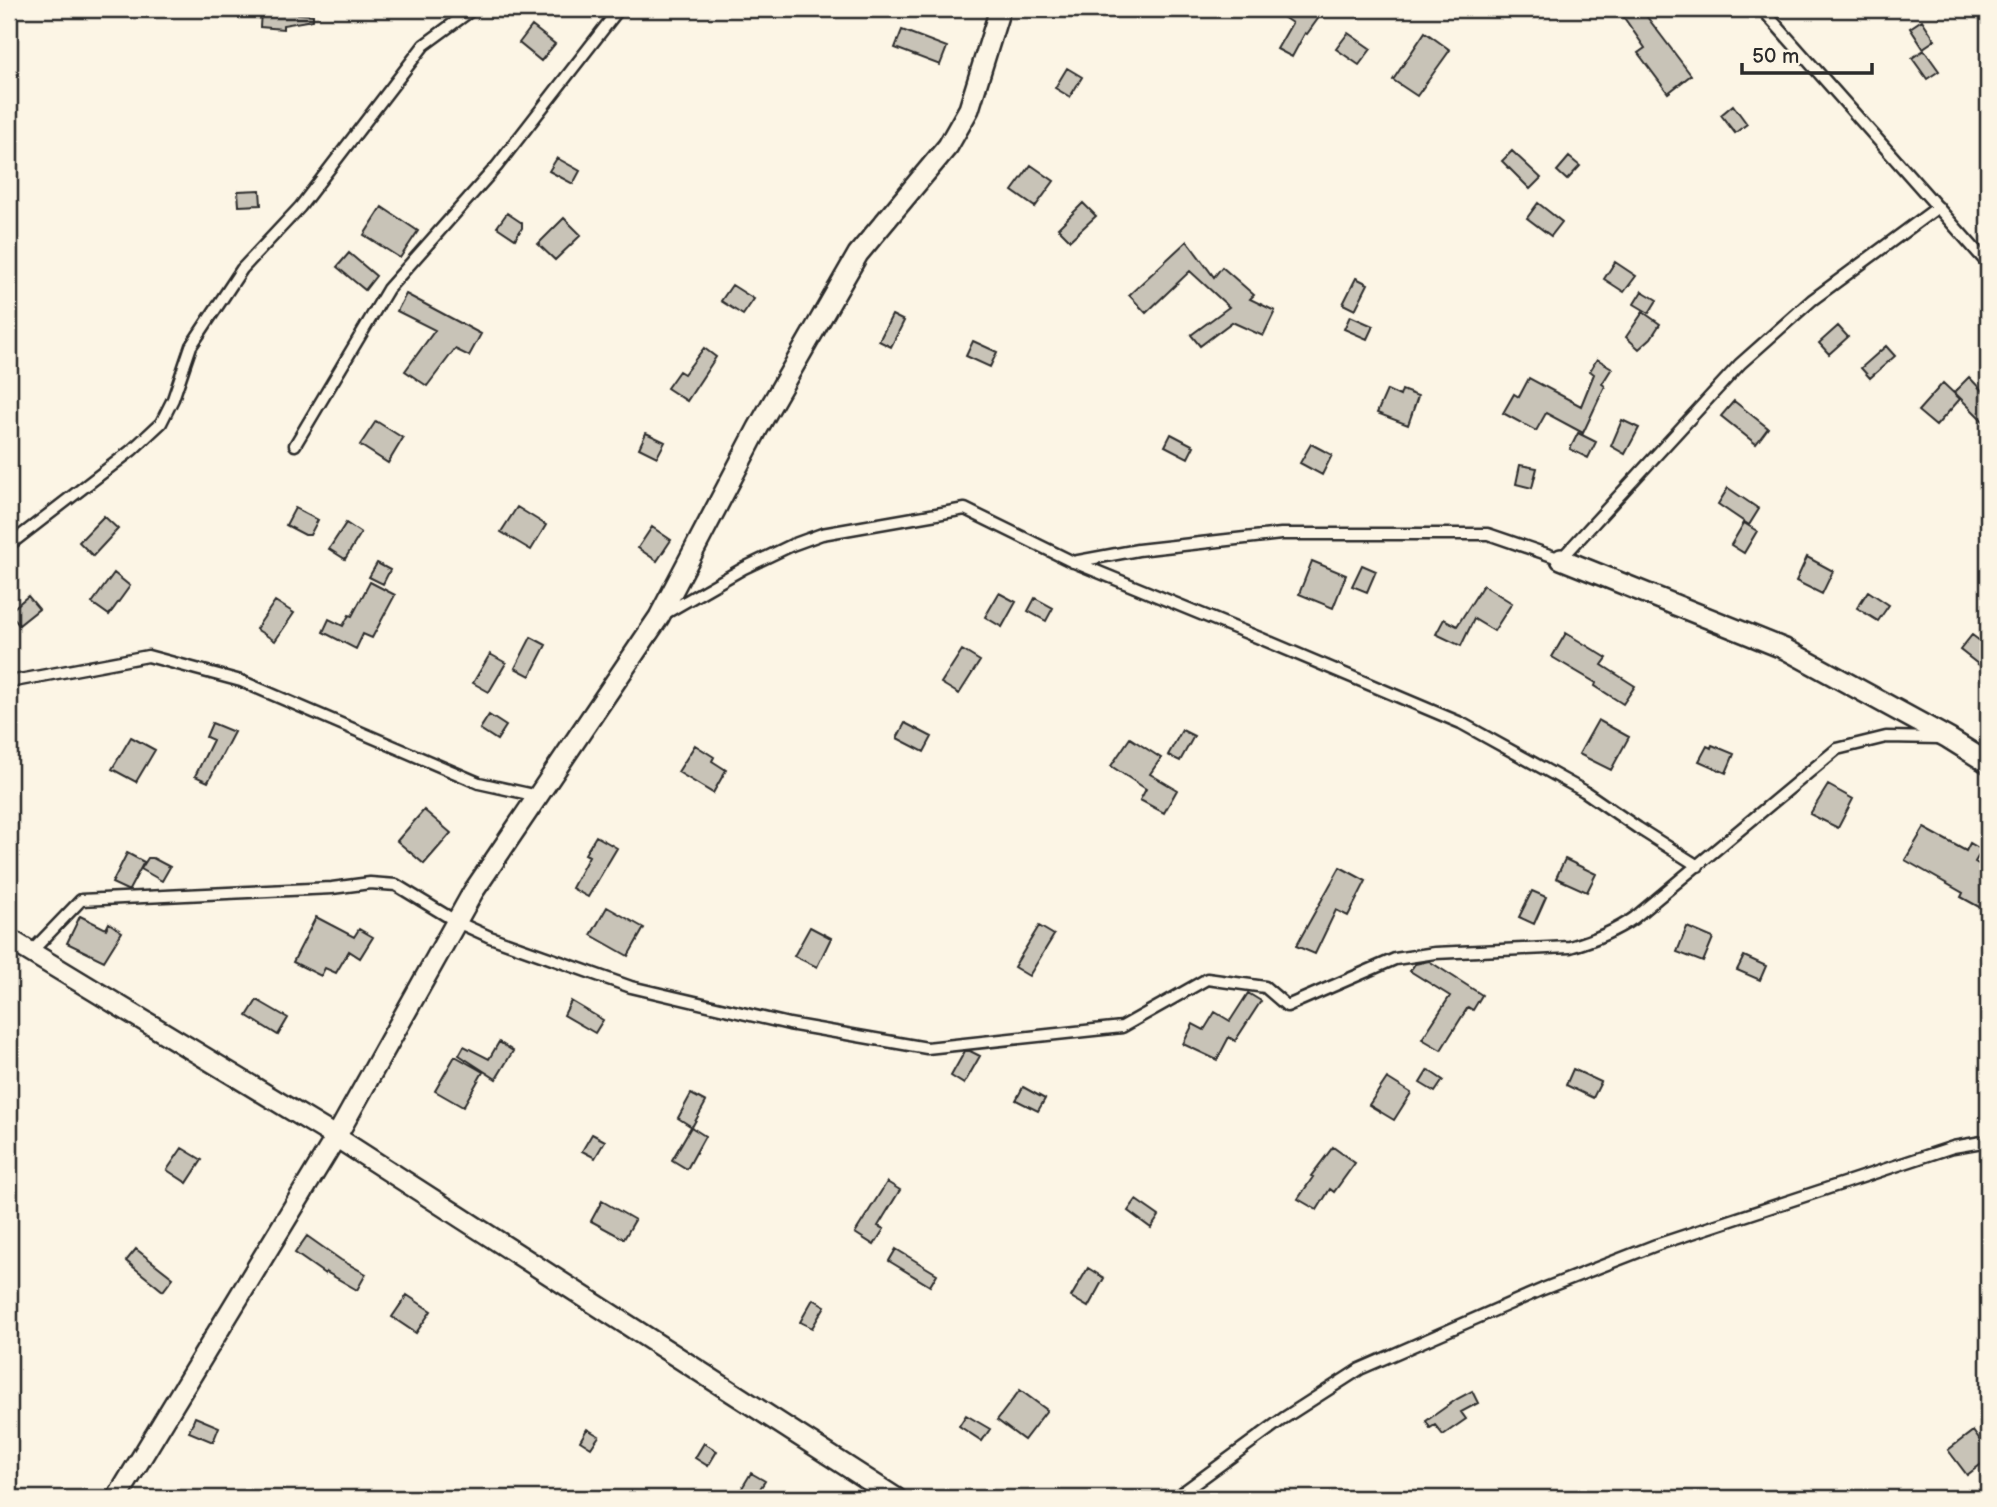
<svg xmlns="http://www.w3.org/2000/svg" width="1997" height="1507" viewBox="0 0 1997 1507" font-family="'Balsamiq Sans',sans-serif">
<rect width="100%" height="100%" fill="#fcf5e5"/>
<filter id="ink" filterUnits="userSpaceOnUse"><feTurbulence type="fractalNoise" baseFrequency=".0143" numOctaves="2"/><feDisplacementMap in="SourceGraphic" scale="14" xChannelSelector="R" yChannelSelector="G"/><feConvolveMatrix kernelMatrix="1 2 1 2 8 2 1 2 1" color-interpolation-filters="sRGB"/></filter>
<g filter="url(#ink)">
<path fill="#c8c3b7" stroke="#2b2b2b" stroke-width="2" d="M1271 9H1325L1307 34 1305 33 1292 57 1277 49 1292 23Z
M1618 9H1641L1691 75 1668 93 1638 53 1645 48Z
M261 11 313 15V20L283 25V29L260 27Z
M1922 20 1935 40 1923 48 1910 28Z
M532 26 555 44 541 61 519 43Z
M902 30 947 47 940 65 895 48Z
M1425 32 1450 50 1417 96 1393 80Z
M1348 33 1371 49 1359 65 1336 49Z
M1924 50 1939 71 1927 79 1912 58Z
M1067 68 1082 77 1070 97 1055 88Z
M1733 105 1747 124 1735 133 1721 115Z
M1512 151 1541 178 1530 189 1502 161Z
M1569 157 1580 166 1567 180 1557 171Z
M557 158 580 171 573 184 549 171Z
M1031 165 1054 181 1035 207 1012 191Z
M260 190 261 205 239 206 238 191Z
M1083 203 1096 216 1070 240 1058 228Z
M1538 203 1562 222 1551 236 1527 218Z
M382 207 418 231 400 258 364 235Z
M507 213 522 223V228L515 239 497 227Z
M564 218 581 235 555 260 538 244Z
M1187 241 1214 277 1222 267 1254 295 1250 299 1275 311 1263 336 1232 322 1200 346 1191 335 1229 307 1190 271 1146 313 1129 295Z
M349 253 376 276 365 290 337 267Z
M1615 262 1636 276 1624 292 1604 279Z
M1356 278 1368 284 1355 310 1343 304Z
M732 285 754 299 743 315 721 301Z
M1642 291 1657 300 1649 313 1634 304Z
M406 294 481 334 469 356 455 349 427 386 405 371 435 330 397 311Z
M1643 312 1660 324 1651 338 1639 349 1626 337Z
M892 315 904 321 891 347 879 341Z
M1350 316 1373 326 1367 339 1344 329Z
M1838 326 1848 337 1829 354 1819 343Z
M973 341 997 352 990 367 966 356Z
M1886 346 1895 356 1870 378 1861 368Z
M704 348 716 357 687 401 667 388 679 371 684 374Z
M1597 359 1612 368 1602 384 1605 386 1583 433 1546 413 1536 431 1503 413 1514 394 1519 397 1529 378 1581 406 1594 374 1590 371Z
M1969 377 1988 397V426L1954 392Z
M1943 383 1960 399 1936 426 1918 411Z
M1387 390 1400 396 1402 390 1418 396 1408 425 1377 413Z
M1734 401 1768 428 1756 444 1721 416Z
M1622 420 1639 428 1625 454 1611 446Z
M376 421 403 438 388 463 360 445Z
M646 433 665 442 657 457 639 448Z
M1578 433 1596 442 1588 458 1570 449Z
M1171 434 1194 446 1188 458 1165 446Z
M1311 444 1332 455 1322 475 1300 463Z
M1520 465 1537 468 1532 488 1516 484Z
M1728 488 1759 509 1749 525 1718 504Z
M517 507 546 525 531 550 501 532Z
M295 508 318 520 310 535H305L286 525Z
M104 516 118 529 93 556 79 542Z
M346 523 361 533 345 559 329 549Z
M1744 523 1757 531 1744 553 1731 545Z
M652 527 671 540 657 561 638 548Z
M1807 557 1833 571 1822 594 1796 581Z
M1312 561 1346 575 1333 608 1299 594Z
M377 563 390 570 383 584 369 577Z
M1362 565 1376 571 1367 592 1352 586Z
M114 573 130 586 109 615 92 603Z
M370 582 395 595 372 638 363 634 356 649 323 632 329 619 343 626 349 615 352 616Z
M1483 585 1512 603 1494 631 1474 619 1461 646 1436 634 1444 619 1457 626Z
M1868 591 1889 605 1878 621 1857 608Z
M999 593 1016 602 1002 627 985 617Z
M28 596 39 609 19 625 9 612Z
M1035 598 1053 608 1046 621 1028 611Z
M275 601 294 613 275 641 256 629Z
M1566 633 1607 658 1602 665 1635 686 1623 704 1595 686 1596 683 1552 657Z
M1972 635 1988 647V672L1960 650Z
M531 637 546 645 530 676 515 668Z
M962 650 980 661 959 694 941 683Z
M490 654 506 663 489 692 473 683Z
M489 715 506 726 497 740 480 729Z
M1598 720 1629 737 1611 770 1579 754Z
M212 723 234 732 208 782 195 776 213 740 206 737Z
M905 723 932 737 924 752 897 738Z
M1182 730 1194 736 1180 761 1168 755Z
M131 737 155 750 136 782 112 769Z
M1130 738 1161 758 1150 774 1177 790 1164 813 1140 800 1146 789 1111 766Z
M695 745 714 757 712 761 726 770 713 793 678 772Z
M1712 745 1734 754 1726 773 1699 761 1707 746 1711 748Z
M1828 785 1853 799 1838 828 1810 814Z
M424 810 451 833 424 864 397 841Z
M1924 828 1966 851 1970 843 1982 850 1975 862 1988 870V894L1981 908 1961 897 1963 893 1905 860Z
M596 836 617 848 588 897 572 888 589 856 585 854Z
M127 853 144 862 129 890H127L112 883Z
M148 858H153L170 867 162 881 141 869Z
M1565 859 1596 874 1587 892 1556 878Z
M1340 867 1366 881 1348 916 1336 910 1315 954 1296 946Z
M1532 891 1546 897 1534 924 1519 917Z
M607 907 644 928 628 956 591 935Z
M80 916 106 929 109 923 122 932 104 961 67 943Z
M316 917 354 937 359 929 373 937 360 958 349 951 336 973 325 968 321 976 293 962Z
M1039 926 1054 935 1029 976 1014 967Z
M810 927 831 938 817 967 794 956Z
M1687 927 1713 938 1703 962 1677 952Z
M1744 956 1766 966 1760 980 1737 970Z
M1429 961 1482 995 1473 1010 1468 1007 1441 1050 1422 1039 1450 996 1410 971 1415 964Z
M1248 993 1261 1001 1235 1041 1229 1037 1217 1060 1183 1044 1193 1024 1204 1030 1215 1012 1230 1021Z
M257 1000 288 1018 278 1035 247 1016Z
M571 1001 603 1020 595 1033 564 1015Z
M499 1042 513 1051 496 1079 459 1055 464 1046 489 1059Z
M965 1051H970L980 1056 964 1084 951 1076Z
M455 1056 483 1072 463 1107 435 1091Z
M1573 1069 1601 1082 1593 1098 1566 1085Z
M1428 1070 1443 1080 1435 1092 1420 1083Z
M1387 1078 1411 1093 1394 1120 1369 1105Z
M1023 1087 1045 1099 1038 1111 1016 1100Z
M691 1094 706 1102 692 1127 678 1118Z
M691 1127 705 1136 687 1169 672 1160Z
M592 1134 605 1141 595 1158 582 1151Z
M1333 1147 1355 1163 1334 1192 1330 1189 1317 1210 1298 1199 1313 1177 1311 1176Z
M182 1148 202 1160 187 1183 167 1170Z
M887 1182 900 1190 878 1226 884 1229 874 1245 855 1233Z
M1136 1200 1159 1216 1151 1228 1128 1211Z
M602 1201 635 1220 624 1239 591 1221Z
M307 1236 341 1260 366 1274 357 1290 326 1272 325 1274 295 1253Z
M136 1249 173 1278 163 1291 126 1261Z
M896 1249 937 1274 930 1286 889 1261Z
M1088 1268 1104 1278 1088 1307 1071 1297Z
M407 1295 431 1311 416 1333 392 1317Z
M813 1299 825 1306 812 1328 800 1322Z
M1020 1390 1047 1410 1024 1440 997 1420Z
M1472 1391 1478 1403 1461 1412 1466 1419 1443 1435 1435 1425 1430 1428 1426 1421 1457 1399Z
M966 1415 990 1429 982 1441 959 1426Z
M195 1417 219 1427 213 1442 189 1432Z
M587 1429 599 1436 591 1448 580 1441Z
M1973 1431 1988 1452V1459L1967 1475 1948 1450Z
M704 1443 717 1451 708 1466 695 1458Z
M751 1473 765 1481 754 1498H736Z"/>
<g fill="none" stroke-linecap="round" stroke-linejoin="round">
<defs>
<path id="lane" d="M1762 9 1988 264
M295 445 388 289 497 166 619 9
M9 545 132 450 161 423 173 399 191 346 242 269 300 207 424 45 473 9
M1074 562 1262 639 1461 723 1584 791 1638 828 1698 866
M664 614 744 568 792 545 822 534 965 509 1073 562 1138 550 1281 534H1488L1561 559 1740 364 1812 300 1938 207
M9 682 148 656 241 681 479 783 538 796
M31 952 81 900 332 888 370 883 396 885 457 922 490 937 631 987 789 1024 927 1048 1122 1027 1207 979 1265 987 1287 1006 1395 959 1435 953 1570 947C1594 940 1614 932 1634 918L1837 749 1886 737 1940 738
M1175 1498 1284 1418 1360 1369 1543 1289 1656 1245 1953 1147 1988 1141
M1980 1498 1988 1491"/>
<path id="street" d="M1561 559 1785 649 1948 738 1988 763
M9 939 336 1137 896 1498
M117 1498 336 1137 473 892 659 617 758 428 858 254 948 146 969 109 1000 9"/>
</defs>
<use href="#lane" stroke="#2b2b2b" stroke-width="15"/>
<use href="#street" stroke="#2b2b2b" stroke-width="24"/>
<use href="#lane" stroke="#fcf5e5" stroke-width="10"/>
<use href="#street" stroke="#fcf5e5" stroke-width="19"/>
</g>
</g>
<rect width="1997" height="1507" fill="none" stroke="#fcf5e5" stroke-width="35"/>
<rect x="18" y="18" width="1962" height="1472" fill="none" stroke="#2b2b2b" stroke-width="2.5" filter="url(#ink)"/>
<path d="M1742 63v10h130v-10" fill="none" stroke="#2b2b2b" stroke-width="3.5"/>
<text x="1752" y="63" font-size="21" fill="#2b2b2b" stroke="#fcf5e5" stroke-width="5" paint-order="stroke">50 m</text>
</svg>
